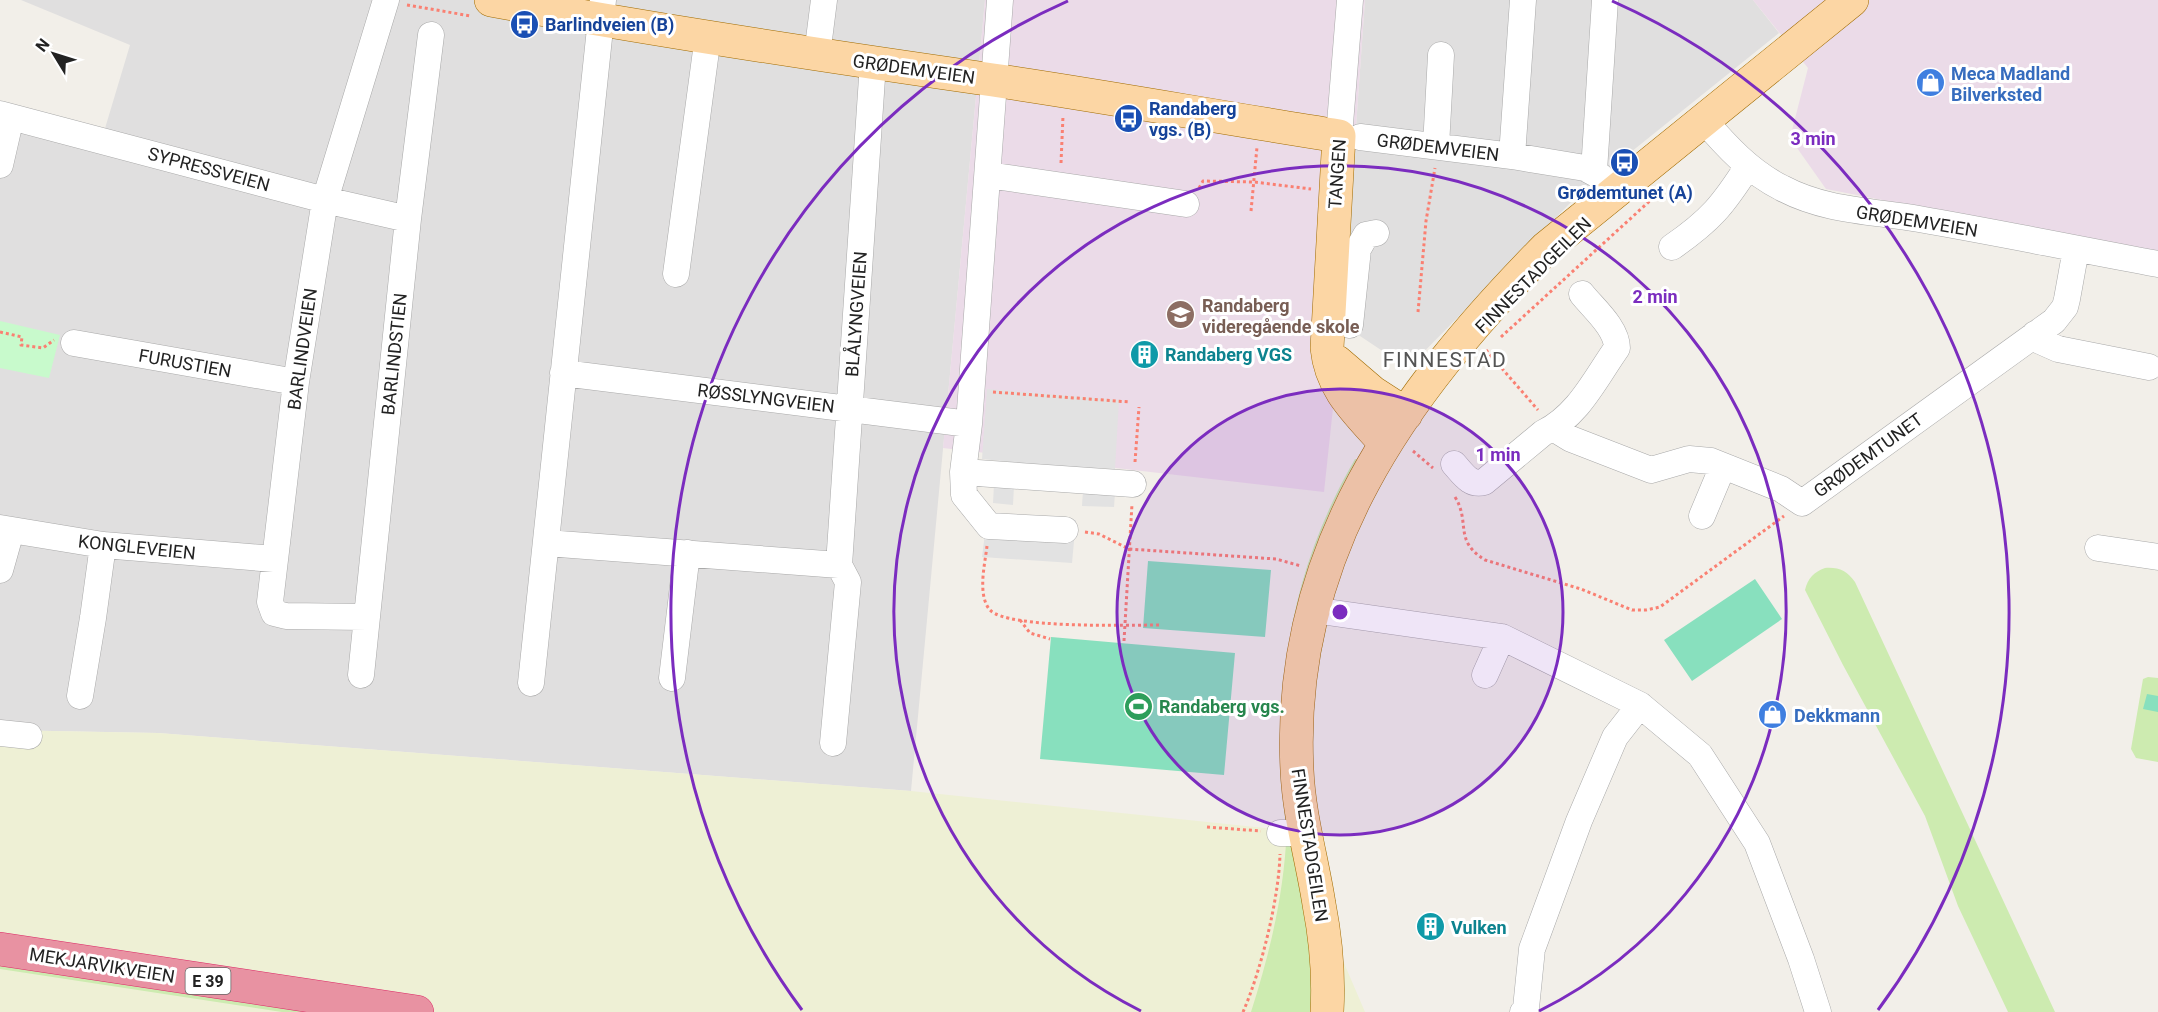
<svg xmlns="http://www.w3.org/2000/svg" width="2158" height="1012" viewBox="0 0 2158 1012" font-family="Roboto,sans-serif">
<rect width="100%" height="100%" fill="#f2efe9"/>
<path fill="#e0dfdf" d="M21 0H985L911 791 158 733 0 730V114L100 145 130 45Z
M1365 0H1753L1779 33 1580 193 1408 368 1342 324Z"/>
<path fill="#ebdbe8" d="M985 0H1365L1342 324 1324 492 943 448Z
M1753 0H2158V254L1826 189 1790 138 1808 68Z"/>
<path fill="#eef0d5" d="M0 730 158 733 911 791 1294 831 1314 893 1365 1012H0Z"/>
<path fill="#cdebb0" d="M1355 459 1359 460 1288 821 1285 819C1283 767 1281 714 1287 662 1294 591 1319 521 1355 459Z
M1825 568C1839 567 1847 571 1855 582L2055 1012H2008L1958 906 1925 816 1843 665 1805 590C1808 578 1814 572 1825 568Z
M2148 677 2158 678V762L2136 758 2131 749 2143 679Z
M1294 841 1306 896 1315 1012H1251C1269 956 1282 902 1286 844Z
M0 960 346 1012H282L0 969Z"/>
<path fill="#c8facc" d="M0 321 60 335 49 378 0 368Z"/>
<path fill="#88e0be" d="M1148 561 1271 570 1265 637 1143 628Z
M1755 579 1782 619 1692 681 1664 640Z
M1051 637 1235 653 1224 775 1040 759Z
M2147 694 2158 696V712L2143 709Z"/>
<path fill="#e2e2e2" d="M987 389 1119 400 1115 469 1058 467 982 459Z
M994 484 1014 486 1013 505 993 503Z
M1083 491 1115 492 1114 507 1082 506Z
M1014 516 1076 520 1072 563 982 557 985 533Z"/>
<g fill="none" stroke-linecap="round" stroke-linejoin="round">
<defs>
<path id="minor" d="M1000 0 969 424 963 472 964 495 989 526 1065 530
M817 55 824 0
M0 114 325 200 408 219
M1703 119C1726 146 1750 172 1782 188 1825 211 1872 211 1919 219 1999 233 2078 249 2158 264
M1339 136 1350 0
M1360 137 1512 156 1585 168 1600 176 1615 192
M1436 146 1441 55
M1512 156 1523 0
M0 165 11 117
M1594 171 1605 0
M988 175 1186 204
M1672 247C1711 220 1723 205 1748 166
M676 274 708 36
M1350 325 1358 249 1366 235 1376 233
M2035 334 2040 341 2058 349 2149 367
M74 343 296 382
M563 373 969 424
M1553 428 1571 439 1651 470 1689 459 1711 461 1781 489 1802 503 2054 321 2065 307 2067 299 2076 249
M1454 464C1463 474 1470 486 1484 482L1543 433C1579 415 1595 379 1617 348 1617 328 1593 308 1582 294
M963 472 1133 484
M1702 516 1723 466
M0 528 103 545 274 559
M546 543 839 565
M2098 548 2158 557
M0 570 11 531
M1313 610 1502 637 1640 705 1700 755 1757 843 1801 959 1818 1012
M367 617 286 616 274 613 270 602 296 382 325 200 386 0
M361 675 408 219 431 35
M1485 675 1502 637
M672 678 687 553
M531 683 603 0
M80 696 93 618 103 545
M0 733 29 736
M833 743 848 582 839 565 873 63
M1280 833H1305
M1523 1012 1526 1008 1532 949 1579 821 1615 737 1640 705"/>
<path id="major" d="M491 0C658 31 825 56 993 80 1109 97 1223 118 1339 136L1327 348C1331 390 1359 413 1385 443
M1337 362 1372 392 1406 414
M1327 1012C1329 976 1326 940 1319 904 1312 859 1299 816 1297 770 1286 554 1401 395 1546 248L1852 0"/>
<path id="highway" d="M0 949 417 1012"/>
</defs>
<use href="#minor" stroke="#a9a9a9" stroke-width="27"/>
<use href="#major" stroke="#a06b00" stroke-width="34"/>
<use href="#highway" stroke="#dc2a67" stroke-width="34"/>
<path stroke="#fa8072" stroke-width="3" stroke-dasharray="3 3" stroke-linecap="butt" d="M407 5 471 16
M1061 163 1063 116
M1199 188 1203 181 1254 182 1311 189
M1251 211 1257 147
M1418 312 1426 221 1435 168
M0 332 22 337 21 345 43 348 54 340
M1501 337 1665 187
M1486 350 1538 410
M993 392 1130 402
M1413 451 1433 468
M1135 462 1139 407
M1455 497C1471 523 1453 540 1485 560L1581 589 1632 610H1646L1660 607 1784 516
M1085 532 1099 534 1129 549 1276 559 1301 566
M987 546C985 564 977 595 990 610 1008 629 1130 625 1160 625
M1020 620 1030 633 1050 639
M1124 641 1132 504
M1207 827 1261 831
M1243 1012C1261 971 1279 898 1280 854"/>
<use href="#minor" stroke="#fff" stroke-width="26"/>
<use href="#major" stroke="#fcd6a4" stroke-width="33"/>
<use href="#highway" stroke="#e892a2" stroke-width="33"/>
</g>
<circle cx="1340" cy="612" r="223" fill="#7b2cbf" fill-opacity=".12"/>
<g fill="none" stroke="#7b2cbf" stroke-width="3">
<circle cx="1340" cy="612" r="223"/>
<path d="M1141 1011A446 446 0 1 1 1539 1011"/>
<path d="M802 1010A669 669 0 0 1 1068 1M1612 1A669 669 0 0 1 1878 1010"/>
</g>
<defs>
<symbol id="bus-disc" viewBox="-11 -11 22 22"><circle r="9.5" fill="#1a4fb4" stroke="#fff"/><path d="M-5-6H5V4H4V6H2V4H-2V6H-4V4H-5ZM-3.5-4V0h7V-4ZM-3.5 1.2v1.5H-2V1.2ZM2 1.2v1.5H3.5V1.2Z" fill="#fff"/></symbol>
<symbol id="shop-disc" viewBox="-11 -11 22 22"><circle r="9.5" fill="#3f7fe0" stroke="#fff"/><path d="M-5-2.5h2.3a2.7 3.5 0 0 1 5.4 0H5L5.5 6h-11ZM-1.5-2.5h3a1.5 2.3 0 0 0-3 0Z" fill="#fff"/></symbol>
<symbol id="school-disc" viewBox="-11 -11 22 22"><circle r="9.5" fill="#8d6e63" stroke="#fff"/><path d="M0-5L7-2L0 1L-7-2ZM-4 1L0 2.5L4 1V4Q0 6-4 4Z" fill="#fff"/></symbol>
<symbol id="building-disc" viewBox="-11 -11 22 22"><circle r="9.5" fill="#0f9aa8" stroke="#fff"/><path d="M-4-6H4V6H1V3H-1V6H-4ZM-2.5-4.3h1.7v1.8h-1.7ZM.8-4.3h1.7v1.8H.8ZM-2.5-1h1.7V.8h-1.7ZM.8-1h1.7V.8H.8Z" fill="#fff"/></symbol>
<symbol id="stadium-disc" viewBox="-11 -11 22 22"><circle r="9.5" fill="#2e9e5b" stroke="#fff"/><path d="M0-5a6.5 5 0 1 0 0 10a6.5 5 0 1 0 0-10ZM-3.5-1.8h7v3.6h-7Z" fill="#fff"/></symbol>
</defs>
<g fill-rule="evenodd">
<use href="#bus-disc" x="508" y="8" width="33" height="33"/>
<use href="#shop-disc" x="1914" y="66" width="33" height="33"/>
<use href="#bus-disc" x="1112" y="102" width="33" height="33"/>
<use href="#bus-disc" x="1608" y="146" width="33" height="33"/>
<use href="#school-disc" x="1164" y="298" width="33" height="33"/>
<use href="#building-disc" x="1128" y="338" width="33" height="33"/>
<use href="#stadium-disc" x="1122" y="690" width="33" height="33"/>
<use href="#shop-disc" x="1756" y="698" width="33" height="33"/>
<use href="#building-disc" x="1414" y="910" width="33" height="33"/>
</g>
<g text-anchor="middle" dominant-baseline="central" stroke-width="6" stroke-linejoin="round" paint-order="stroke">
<rect fill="#fff" stroke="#646464" stroke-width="1.5" x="185.5" y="968" width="45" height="26" rx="4.5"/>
<g font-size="16" font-weight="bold" fill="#222">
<text x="208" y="981">E 39</text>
</g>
<g font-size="18" font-weight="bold" fill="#164399" stroke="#fff" text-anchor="start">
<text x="545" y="24">Barlindveien (B)</text>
<text x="1149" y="108">Randaberg<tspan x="1149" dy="21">vgs. (B)</tspan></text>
<text x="1625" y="192" text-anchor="middle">Grødemtunet (A)</text>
</g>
<g font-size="18" fill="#222" stroke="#fff">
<text transform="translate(914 69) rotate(8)">GRØDEMVEIEN</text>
<text transform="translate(1438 147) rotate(7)">GRØDEMVEIEN</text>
<text transform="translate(209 169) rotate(15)">SYPRESSVEIEN</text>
<text transform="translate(1337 174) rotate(-86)">TANGEN</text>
<text transform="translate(1917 221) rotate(9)">GRØDEMVEIEN</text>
<text transform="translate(1533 275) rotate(-45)">FINNESTADGEILEN</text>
<text transform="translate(856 314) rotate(-86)">BLÅLYNGVEIEN</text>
<text transform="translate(302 349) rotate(-82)">BARLINDVEIEN</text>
<text transform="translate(394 354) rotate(-84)">BARLINDSTIEN</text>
<text transform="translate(185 363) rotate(10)">FURUSTIEN</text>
<text transform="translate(766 398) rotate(7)">RØSSLYNGVEIEN</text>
<text transform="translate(1868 455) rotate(-36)">GRØDEMTUNET</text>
<text transform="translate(137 547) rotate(6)">KONGLEVEIEN</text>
<text transform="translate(1310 845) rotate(81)">FINNESTADGEILEN</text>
<text transform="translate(102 965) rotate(9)">MEKJARVIKVEIEN</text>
</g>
<g font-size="18" font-weight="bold" fill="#366cbe" stroke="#fff" text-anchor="start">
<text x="1951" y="73">Meca Madland<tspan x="1951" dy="21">Bilverksted</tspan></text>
<text x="1794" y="715">Dekkmann</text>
</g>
<g font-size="18" font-weight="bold" fill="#785e54" stroke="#fff" text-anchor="start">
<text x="1202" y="305">Randaberg<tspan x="1202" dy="21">videregående skole</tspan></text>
</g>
<g font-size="18" font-weight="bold" fill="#0d838f" stroke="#fff" text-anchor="start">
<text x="1165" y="354">Randaberg VGS</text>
<text x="1451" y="927">Vulken</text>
</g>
<g font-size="18" font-weight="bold" fill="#27864d" stroke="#fff" text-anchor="start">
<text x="1159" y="706">Randaberg vgs.</text>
</g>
<g font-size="21" letter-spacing="1.5" fill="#555" stroke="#fff">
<text x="1445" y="360">FINNESTAD</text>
</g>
</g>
<circle cx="1340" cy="612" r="9" fill="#7b2cbf" stroke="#fff" stroke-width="3"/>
<g font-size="18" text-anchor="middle" font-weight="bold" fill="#7b2cbf" stroke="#fff" stroke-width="6" stroke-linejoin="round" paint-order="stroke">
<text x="1813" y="145">3 min</text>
<text x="1655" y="303">2 min</text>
<text x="1498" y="461">1 min</text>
</g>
<g transform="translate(54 54) rotate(308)" stroke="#ffffff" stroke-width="4.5" paint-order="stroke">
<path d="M0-4.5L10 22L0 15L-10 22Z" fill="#222222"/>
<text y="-9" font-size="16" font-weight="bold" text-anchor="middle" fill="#222222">N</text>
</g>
</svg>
